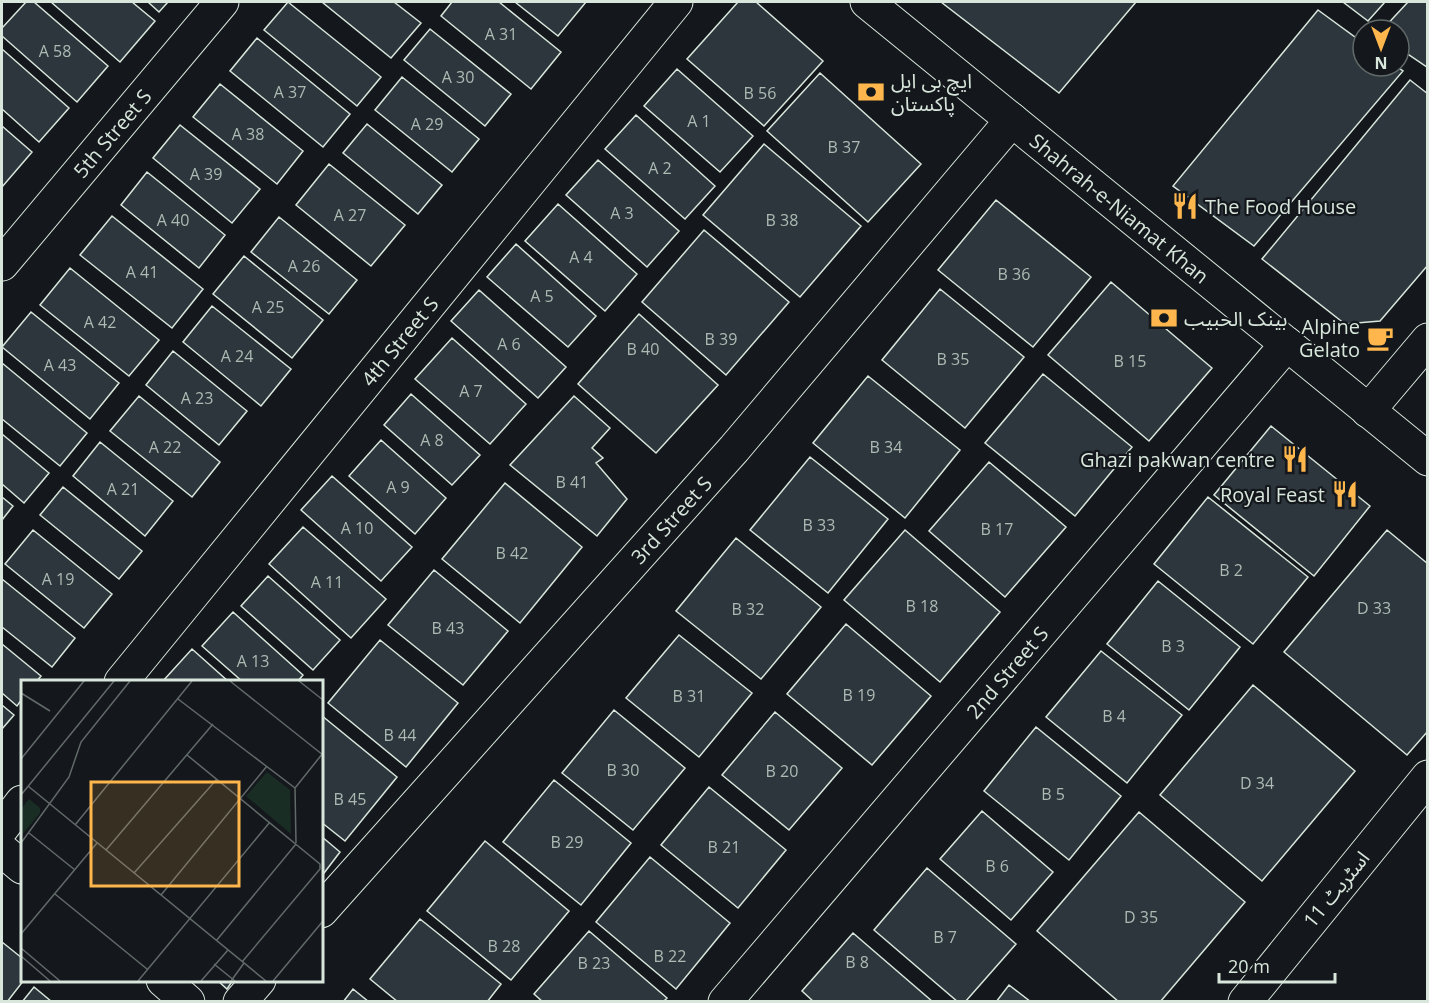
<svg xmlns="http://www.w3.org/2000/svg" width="1429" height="1003" viewBox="0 0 1429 1003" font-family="'Open Sans','Noto Sans Arabic',sans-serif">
<rect width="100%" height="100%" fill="#14181c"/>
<path fill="#2c363c" stroke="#d8e6dc" stroke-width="1.5" d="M26 2H34L108 66 77 102 2 36V28Z
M51 2H132L155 21 120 62Z
M148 2H168L159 12Z
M288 2 381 77 357 106 264 30Z
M322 2H394L421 23 391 58Z
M452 2H499L561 52 531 89 441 16Z
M515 2H586L558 36Z
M738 2H756L823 61 764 126 687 59Z
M941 2H1136L1059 93Z
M1343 2H1385L1368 21Z
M1408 2H1428L1427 67 1399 48V30H1382Z
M1318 10 1363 43V66H1396L1403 71 1254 246 1173 186Z
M430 29 511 94 485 126 404 60Z
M257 38 350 114 323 147 230 71Z
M2 49 69 108 39 142 2 109Z
M677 69 753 136 720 172 644 106Z
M820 73 921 164 868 222 767 131Z
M402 77 479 139 452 172 375 110Z
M1410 80 1428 94V265L1380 321 1345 324 1262 259Z
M220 84 303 151 277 184 193 117Z
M636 115 715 186 685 219 605 149Z
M367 124 442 185 418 214 343 153Z
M180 125 260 189 232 223 153 158Z
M2 126 32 152 2 187Z
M764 144 861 226 800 297 703 215Z
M598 160 679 231 647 267 566 195Z
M329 164 405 225 371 266 296 205Z
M147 172 225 235 199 268 121 205Z
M996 200 1091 277 1033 347 938 270Z
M558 204 637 274 605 311 525 241Z
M112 216 203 289 172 328 80 255Z
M279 217 357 280 329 314 251 252Z
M704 230 789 302 726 375 642 302Z
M516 244 596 316 568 347 487 277Z
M244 256 323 320 292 358 213 294Z
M70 268 159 340 129 376 40 305Z
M1111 282 1212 368 1149 441 1048 355Z
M940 289 1024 357 965 428 882 360Z
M479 290 566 367 538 398 451 321Z
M212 306 291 369 261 406 183 342Z
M31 312 119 383 90 419 2 347Z
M639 314 718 385 656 453 578 384Z
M452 338 526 404 490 444 415 379Z
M173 351 247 411 219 445 146 385Z
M2 363 87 433 60 466 2 419Z
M1043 374 1132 447 1075 516 985 443Z
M868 376 960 450 905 518 813 443Z
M411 394 480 455 452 485 384 425Z
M139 396 220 462 192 497 110 431Z
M574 396 610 428 592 448 603 458 596 463 627 499 597 536 510 465Z
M1271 426 1370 506 1314 576 1214 495Z
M2 434 49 473 24 503 2 484Z
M381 440 446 498 415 534 349 476Z
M100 442 173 501 145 536 73 476Z
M810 457 888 519 828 593 750 530Z
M989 462 1066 527 1005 597 929 531Z
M332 476 412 547 381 581 301 510Z
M505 483 582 547 520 623 442 559Z
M63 487 142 551 119 579 40 515Z
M2 497 13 506 2 520Z
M1208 497 1308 577 1253 644 1154 564Z
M303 527 386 599 351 638 269 564Z
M33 530 112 594 84 628 5 564Z
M905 530 1000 612 940 682 844 600Z
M1387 530 1428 564V731L1407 755 1284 652Z
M736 538 821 607 761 679 676 611Z
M434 570 508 631 463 685 388 625Z
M268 576 340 640 313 670 241 606Z
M2 579 75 638 52 667 2 627Z
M1158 581 1240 647 1189 710 1107 644Z
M233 612 303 675 297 682H243L202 646Z
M846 624 931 696 872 765 787 694Z
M679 635 752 693 699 757 626 698Z
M380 640 458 703 406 767 328 703Z
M2 644 41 676 36 682H22V699L17 706 2 693Z
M192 649 229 682H162Z
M1101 651 1182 715 1127 783 1046 717Z
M1253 685 1355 771 1262 881 1160 795Z
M2 705 14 715 2 729Z
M614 710 685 768 633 830 562 773Z
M775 712 842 768 789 830 722 775Z
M321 715 397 777 345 841 321 822Z
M1036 727 1121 796 1069 860 984 791Z
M554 780 631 843 581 905 503 842Z
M709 787 786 850 738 908 661 845Z
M982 811 1053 872 1011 920 940 859Z
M1139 812 1245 902 1160 1002H1119L1037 931Z
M321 836 340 852 321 877Z
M485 841 569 911 511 980 427 911Z
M650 857 730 923 676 989 596 922Z
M927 868 1016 944 965 1002H958L874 930Z
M420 919 501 984 487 1002H398L370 979Z
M589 931 667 998 663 1002H543L534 994Z
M853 933 933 1002H814L802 991Z
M2 942 22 958V980H24L7 1002H2Z
M217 980H233L227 989Z
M1009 985 1031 1002H996Z
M34 987 52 1002H22Z
M353 989 369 1002H343Z"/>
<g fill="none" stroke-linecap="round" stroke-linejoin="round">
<defs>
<g id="street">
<path id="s1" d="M2 264 222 2"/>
<path id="s2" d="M121 682 676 2"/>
<path d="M2 828 22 802"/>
<path d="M2 850 22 867"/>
<path id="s3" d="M321 911 734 449 1012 120"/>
<path d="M163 980 188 1002"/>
<path d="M240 1002 259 980"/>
<path id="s4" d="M725 1002 1287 344"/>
</g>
<g id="secondary">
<path id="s5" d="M867 2 1428 459"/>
<path d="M1368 411 1428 340"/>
<path d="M1245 1002 1428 777"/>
</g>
</defs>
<use href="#street" stroke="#d8e6dc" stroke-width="35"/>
<use href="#secondary" stroke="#d8e6dc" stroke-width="35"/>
<use href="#street" stroke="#14181c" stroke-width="33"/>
<use href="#secondary" stroke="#14181c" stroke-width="33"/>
</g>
<defs>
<symbol id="bank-bare" viewBox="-9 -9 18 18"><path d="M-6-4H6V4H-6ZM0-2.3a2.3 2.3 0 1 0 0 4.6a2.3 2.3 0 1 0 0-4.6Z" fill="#ffb74d" stroke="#14181c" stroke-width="2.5" paint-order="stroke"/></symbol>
<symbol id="restaurant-bare" viewBox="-9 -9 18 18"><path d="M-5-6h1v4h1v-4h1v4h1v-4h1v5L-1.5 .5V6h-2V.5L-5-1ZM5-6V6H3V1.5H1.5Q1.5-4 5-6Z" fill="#ffb74d" stroke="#14181c" stroke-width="2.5" paint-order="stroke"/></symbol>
<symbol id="cafe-bare" viewBox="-9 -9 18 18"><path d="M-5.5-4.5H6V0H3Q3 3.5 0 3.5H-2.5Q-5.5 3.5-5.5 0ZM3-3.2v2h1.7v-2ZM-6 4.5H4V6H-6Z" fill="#ffb74d" stroke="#14181c" stroke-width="2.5" paint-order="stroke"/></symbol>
</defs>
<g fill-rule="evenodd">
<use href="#bank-bare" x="852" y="73" width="38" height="38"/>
<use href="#restaurant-bare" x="1166" y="187" width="38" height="38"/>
<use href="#bank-bare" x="1145" y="299" width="38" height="38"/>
<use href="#cafe-bare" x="1361" y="319" width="38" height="38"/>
<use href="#restaurant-bare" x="1276" y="440" width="38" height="38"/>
<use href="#restaurant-bare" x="1326" y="475" width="38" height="38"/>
</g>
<g text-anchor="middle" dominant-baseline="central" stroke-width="4.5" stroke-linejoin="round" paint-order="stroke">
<g font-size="16" fill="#adbab4">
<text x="501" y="34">A 31</text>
<text x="55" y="51">A 58</text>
<text x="458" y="77">A 30</text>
<text x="290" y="92">A 37</text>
<text x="760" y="93">B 56</text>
<text x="699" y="121">A 1</text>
<text x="427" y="124">A 29</text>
<text x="248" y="134">A 38</text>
<text x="844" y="147">B 37</text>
<text x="660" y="168">A 2</text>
<text x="206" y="174">A 39</text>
<text x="622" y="213">A 3</text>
<text x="350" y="215">A 27</text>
<text x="173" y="220">A 40</text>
<text x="782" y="220">B 38</text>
<text x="581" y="257">A 4</text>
<text x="304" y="266">A 26</text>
<text x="142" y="272">A 41</text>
<text x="1014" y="274">B 36</text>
<text x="542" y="296">A 5</text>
<text x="268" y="307">A 25</text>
<text x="100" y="322">A 42</text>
<text x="721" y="339">B 39</text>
<text x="509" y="344">A 6</text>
<text x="643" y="349">B 40</text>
<text x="237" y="356">A 24</text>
<text x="953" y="359">B 35</text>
<text x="1130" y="361">B 15</text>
<text x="60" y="365">A 43</text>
<text x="471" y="391">A 7</text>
<text x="197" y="398">A 23</text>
<text x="432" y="440">A 8</text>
<text x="165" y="447">A 22</text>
<text x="886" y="447">B 34</text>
<text x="572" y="482">B 41</text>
<text x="398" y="487">A 9</text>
<text x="123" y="489">A 21</text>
<text x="819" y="525">B 33</text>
<text x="357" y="528">A 10</text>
<text x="997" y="529">B 17</text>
<text x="512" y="553">B 42</text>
<text x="1231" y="570">B 2</text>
<text x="58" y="579">A 19</text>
<text x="327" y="582">A 11</text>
<text x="922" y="606">B 18</text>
<text x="1374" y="608">D 33</text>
<text x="748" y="609">B 32</text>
<text x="448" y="628">B 43</text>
<text x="1173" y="646">B 3</text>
<text x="253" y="661">A 13</text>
<text x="859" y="695">B 19</text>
<text x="689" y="696">B 31</text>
<text x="1114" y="716">B 4</text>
<text x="400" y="735">B 44</text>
<text x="623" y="770">B 30</text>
<text x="782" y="771">B 20</text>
<text x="1257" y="783">D 34</text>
<text x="1053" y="794">B 5</text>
<text x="350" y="799">B 45</text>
<text x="567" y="842">B 29</text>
<text x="724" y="847">B 21</text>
<text x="997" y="866">B 6</text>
<text x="1141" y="917">D 35</text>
<text x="945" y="937">B 7</text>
<text x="504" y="946">B 28</text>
<text x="670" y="956">B 22</text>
<text x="857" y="962">B 8</text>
<text x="594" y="963">B 23</text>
</g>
<g font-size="20" fill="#d8e6dc" stroke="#14181c" text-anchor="start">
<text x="891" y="80">ایچ بی ایل<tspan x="891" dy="23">پاکستان</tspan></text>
<text x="1205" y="206">The Food House</text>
<text x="1184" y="318">بينک الحبيب</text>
<text x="1360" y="326" text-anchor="end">Alpine<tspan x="1360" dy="23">Gelato</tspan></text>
<text x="1275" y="459" text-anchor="end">Ghazi pakwan centre</text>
<text x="1325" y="494" text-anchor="end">Royal Feast</text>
</g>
<g font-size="20" fill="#d8e6dc" stroke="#14181c">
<text stroke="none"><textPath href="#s1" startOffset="171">5th Street S</textPath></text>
<text stroke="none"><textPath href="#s5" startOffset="326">Shahrah-e-Niamat Khan</textPath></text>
<text stroke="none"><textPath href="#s2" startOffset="440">4th Street S</textPath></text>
<text stroke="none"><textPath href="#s3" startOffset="525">3rd Street S</textPath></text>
<text stroke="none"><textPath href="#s4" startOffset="434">2nd Street S</textPath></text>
<text transform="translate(1336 889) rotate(-51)">اسٹریٹ 11</text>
</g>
</g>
<g transform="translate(21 680)">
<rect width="302" height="302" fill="#14181c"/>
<path d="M246 92 269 110 270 154 225 116ZM8 119 19 128V133L0 156V129Z" fill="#1a2d24"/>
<path fill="none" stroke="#626a69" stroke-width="1.5" d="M209 1 302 75M278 1 302 20M0 13 29 31M157 19 274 108M166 75 299 184V189L221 282M0 79 63 1M7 106 245 301M0 115 93 1M54 145 171 1M8 153 54 190M0 163 48 97 60 62 109 1M275 163 274 108 302 73M85 170 192 44M113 193 196 99M34 214 126 289M140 215 246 86M0 254 76 163M195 261 275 164M0 268 39 301M0 276 29 301M193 284 214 301M117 301 249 142M180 301 207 270M210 301 223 283M252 301 302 241"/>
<path fill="#ffb74d" fill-opacity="0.15" stroke="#ffb74d" stroke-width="3" d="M70 102H218V206H70Z"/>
<rect width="302" height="302" fill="none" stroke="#d8e6dc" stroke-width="3"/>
</g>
<rect width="1429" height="1003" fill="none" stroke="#d8e6dc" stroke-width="6"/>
<g transform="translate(1381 48) rotate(180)"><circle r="28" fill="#14181c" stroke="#626a69" stroke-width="1.5"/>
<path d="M0-4.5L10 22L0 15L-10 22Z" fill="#ffb74d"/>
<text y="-9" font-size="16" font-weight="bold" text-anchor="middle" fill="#d8e6dc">N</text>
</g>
<path d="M1219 973v9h116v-9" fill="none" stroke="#d8e6dc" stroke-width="3"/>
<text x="1228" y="973" font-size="18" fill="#d8e6dc" stroke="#14181c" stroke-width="4.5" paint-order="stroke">20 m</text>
</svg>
